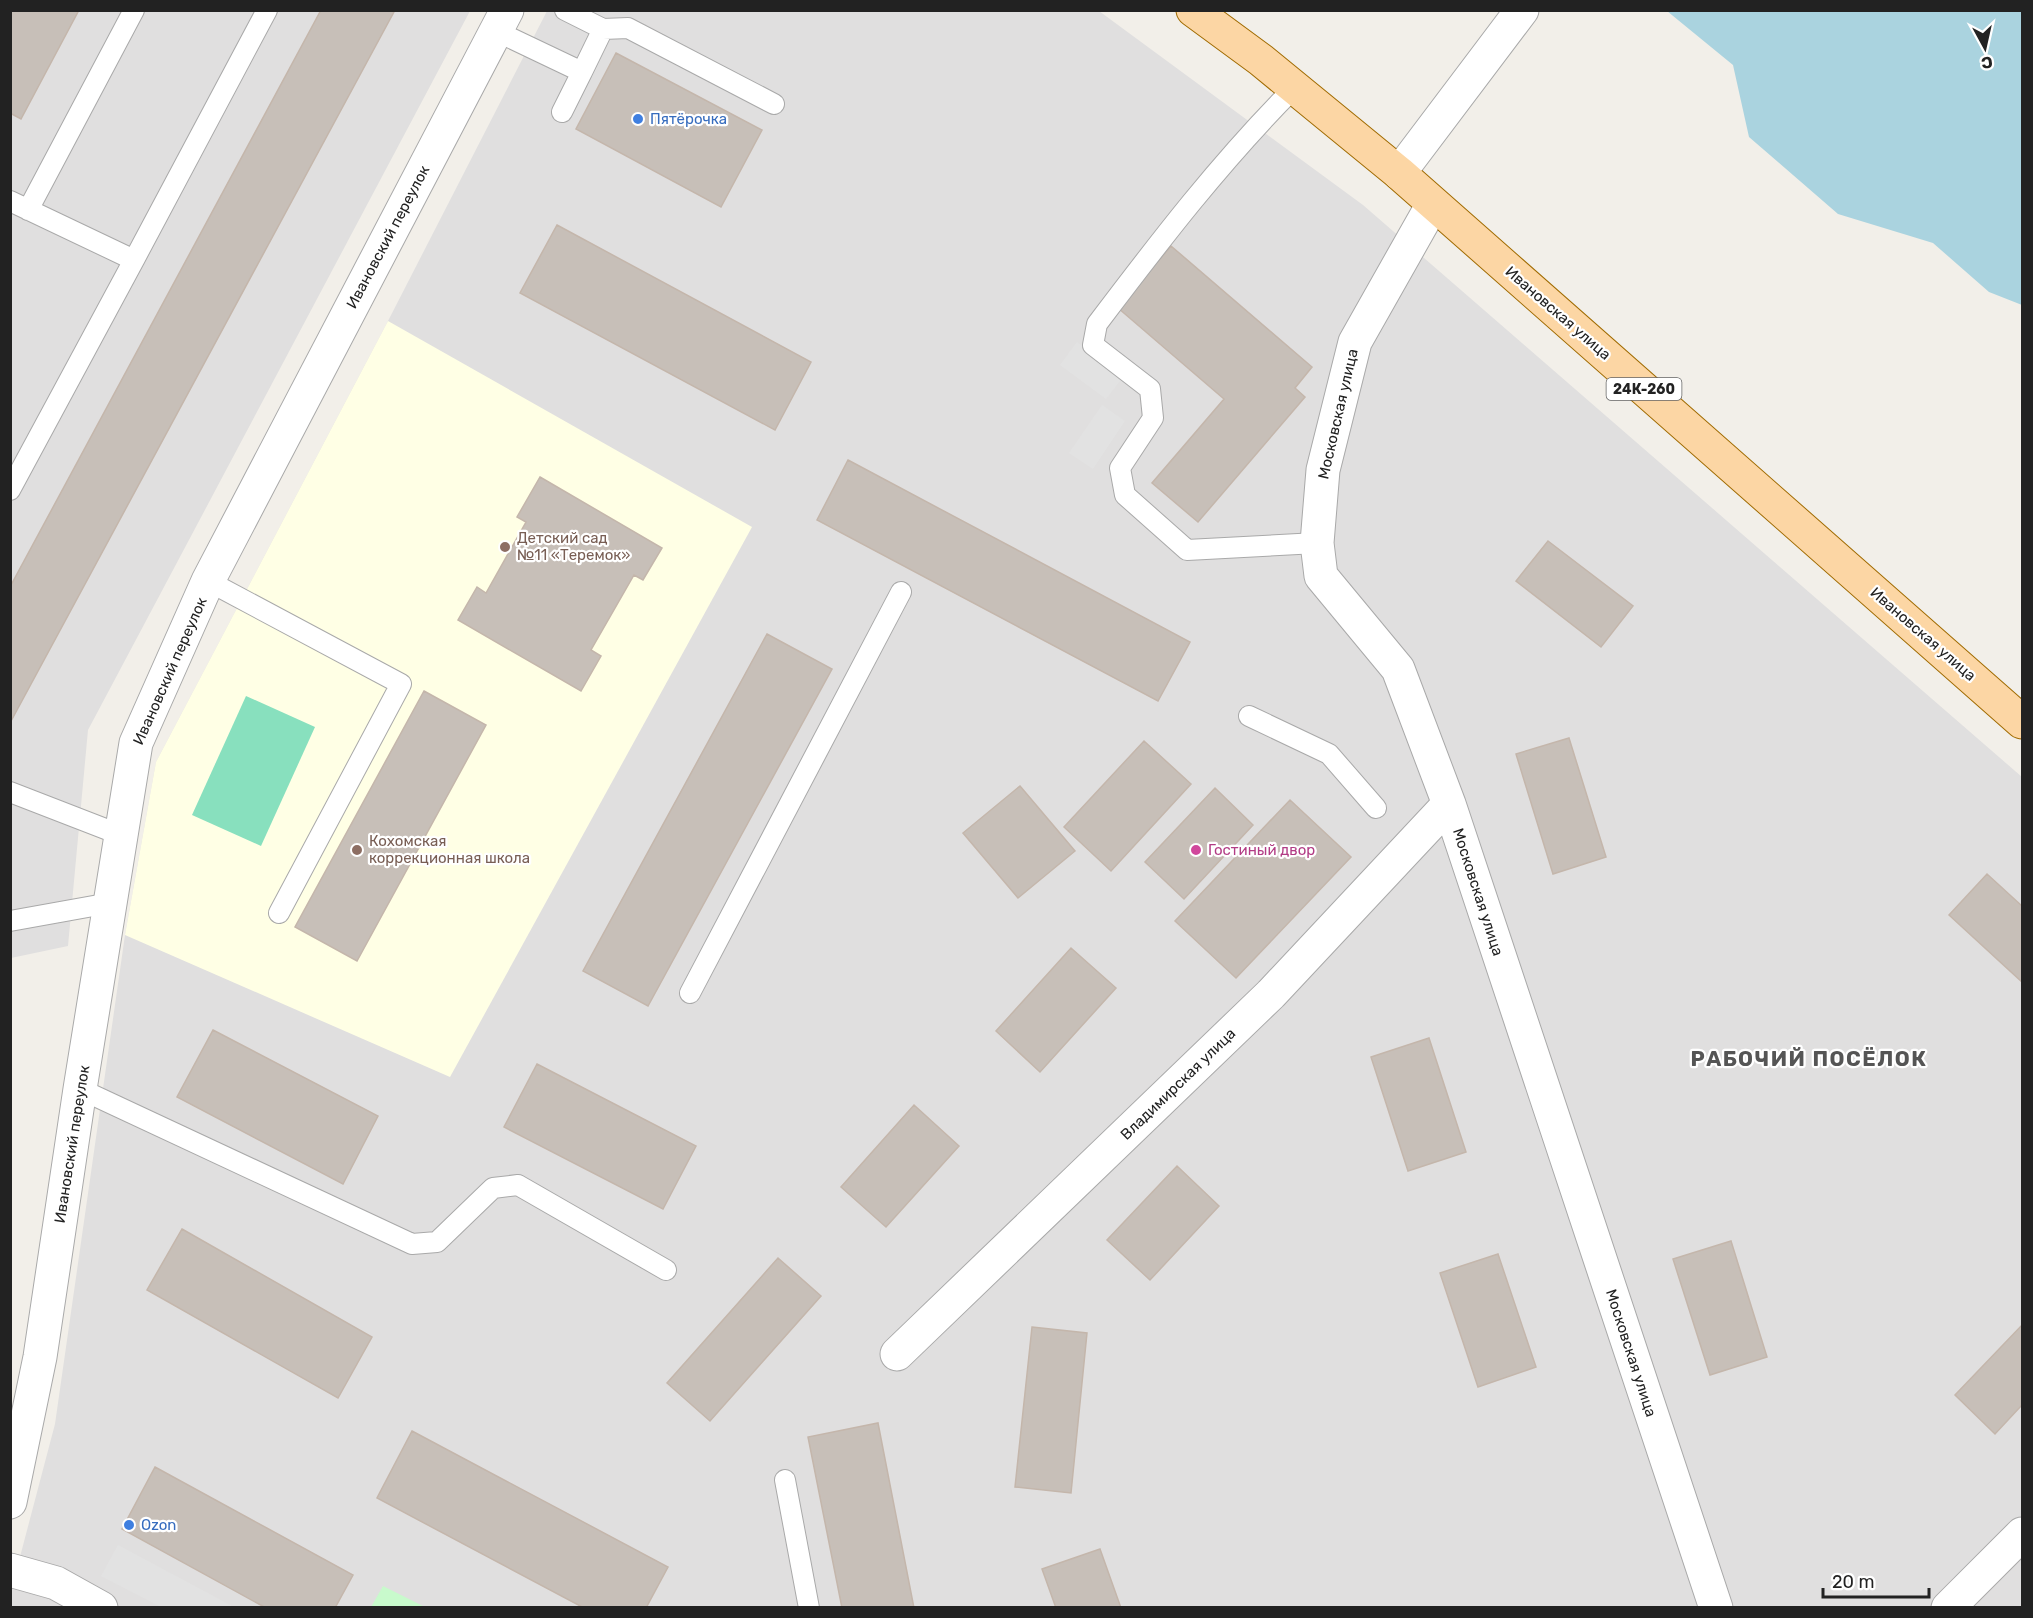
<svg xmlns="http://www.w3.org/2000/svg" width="2033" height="1618" viewBox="0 0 2033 1618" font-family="Rubik,sans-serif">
<rect width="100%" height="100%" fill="#f2efe9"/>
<path fill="#e0dfdf" d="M11 11H470L88 730 68 946 11 958Z
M547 11H1099L1363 205 2022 777V1607L11 1608V1591L55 1424 125 935 156 762 388 321Z"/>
<path fill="#ffffe5" d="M388 321 752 527 450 1077 125 935 156 762Z"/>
<path fill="#c8facc" d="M383 1586 425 1607H371Z"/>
<path fill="#88e0be" d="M246 696 315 727 261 846 192 815Z"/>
<path fill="#e2e2e2" d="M1077 342 1123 377 1106 399 1060 365Z
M1102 405 1125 421 1093 469 1069 453Z
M118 1545 234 1607H161L101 1576Z"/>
<path fill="#aad3df" d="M1667 11H2022V305L1989 292 1933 243 1838 214 1749 137 1733 65Z"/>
<path fill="#c7bfb8" stroke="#c4b6ab" stroke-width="1.5" d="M10 10H79L21 119 10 113Z
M321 10H395L10 723V587Z
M616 53 762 130 721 207 576 129Z
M557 225 811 362 775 430 520 293Z
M1171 246 1312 367 1295 388 1305 397 1198 522 1152 483 1224 399 1118 308Z
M848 460 1190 642 1158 701 817 520Z
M540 477 662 548 643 580 634 575 591 650 601 656 581 691 458 620 477 587 486 593 526 522 517 517Z
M1548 541 1633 606 1601 647 1516 581Z
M767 634 832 669 648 1006 583 971Z
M424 691 486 725 357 961 295 927Z
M1569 738 1606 857 1553 874 1516 754Z
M1144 741 1191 784 1111 871 1064 827Z
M1020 786 1075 851 1018 898 963 833Z
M1215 788 1253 825 1184 899 1145 862Z
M1290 800 1351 857 1236 978 1175 921Z
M1987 874 2022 906V982L1949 915Z
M1071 948 1116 988 1040 1072 996 1031Z
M213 1030 378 1116 343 1184 177 1097Z
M1429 1038 1466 1152 1408 1171 1371 1057Z
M537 1064 696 1146 663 1209 504 1127Z
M914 1105 959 1146 886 1227 841 1187Z
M1177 1166 1219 1206 1150 1280 1107 1240Z
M182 1229 372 1337 338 1398 147 1290Z
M1731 1241 1767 1357 1710 1375 1673 1259Z
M1498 1254 1536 1367 1478 1387 1440 1273Z
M778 1258 821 1296 710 1421 667 1383Z
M2022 1325V1405L1995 1434 1955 1395Z
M1032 1327 1087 1333 1071 1493 1015 1487Z
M878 1423 914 1608H842L808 1437Z
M412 1431 668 1567 646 1608H584L377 1498Z
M155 1467 353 1575 335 1608H266L122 1529Z
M1100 1549 1121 1608H1056L1042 1569Z"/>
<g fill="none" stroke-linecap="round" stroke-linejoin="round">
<defs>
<path id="service" d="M565 10 603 29 628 28 774 104
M496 31 582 72 603 29
M1294 88C1221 161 1159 242 1097 324L1093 345 1150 389 1153 418 1120 468 1125 495 1187 550 1317 543
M562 112 582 72
M10 201 134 260 267 10
M28 210 134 10
M10 490 134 260
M208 581 401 684 279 913
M1249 716 1329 754 1376 808
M10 792 121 835
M10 921 110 903
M690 993 901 592
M80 1089 412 1244 437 1242 493 1188 518 1185 666 1270
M785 1480 809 1608"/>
<path id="minor" d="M1399 173 1522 10
M1433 204 1355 342 1323 470 1317 543 1321 576 1398 669 1449 804 1716 1608
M897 1354 1271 994 1449 804
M10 1502 40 1357 80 1089 136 743 208 581 507 10
M10 1570 56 1583 101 1608
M1948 1608 2022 1534"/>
<path id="primary" d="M1193 10 1261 60 1399 173 2022 722"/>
</defs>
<use href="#service" stroke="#a9a9a9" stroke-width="22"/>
<use href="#minor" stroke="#a9a9a9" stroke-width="35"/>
<use href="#primary" stroke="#a06b00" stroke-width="35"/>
<use href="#service" stroke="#fff" stroke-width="20"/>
<use href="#minor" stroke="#fff" stroke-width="33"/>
<use href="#primary" stroke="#fcd6a4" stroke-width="33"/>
</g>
<g fill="#3f7fe0" stroke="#fff" stroke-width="2">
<circle cx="638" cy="119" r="6"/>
<circle cx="129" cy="1525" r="6"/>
</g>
<g fill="#8d6e63" stroke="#fff" stroke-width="2">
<circle cx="505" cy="547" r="6"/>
<circle cx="357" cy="850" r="6"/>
</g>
<circle fill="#d1479c" stroke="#fff" stroke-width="2" cx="1196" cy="850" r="6"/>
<g text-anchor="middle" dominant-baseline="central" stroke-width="4.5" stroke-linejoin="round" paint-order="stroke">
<rect fill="#fff" stroke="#646464" stroke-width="1.5" x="1606.5" y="378" width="75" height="22" rx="4.5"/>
<g font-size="14" font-weight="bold" fill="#222">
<text x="1644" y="389">24К-260</text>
</g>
<g font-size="15" fill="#366cbe" stroke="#fff" text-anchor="start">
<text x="650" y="119">Пятёрочка</text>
<text x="141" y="1525">Ozon</text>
</g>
<g font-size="15" fill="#222" stroke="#fff">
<text transform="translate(388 237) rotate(-62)">Ивановский переулок</text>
<text transform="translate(1558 313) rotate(41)">Ивановская улица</text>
<text transform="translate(1338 414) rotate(-77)">Московская улица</text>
<text transform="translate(1923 634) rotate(41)">Ивановская улица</text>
<text transform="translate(170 671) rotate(-66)">Ивановский переулок</text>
<text transform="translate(1478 892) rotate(72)">Московская улица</text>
<text transform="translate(1178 1084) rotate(-44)">Владимирская улица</text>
<text transform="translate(72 1144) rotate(-81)">Ивановский переулок</text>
<text transform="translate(1631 1353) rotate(72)">Московская улица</text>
</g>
<g font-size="15" fill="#785e54" stroke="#fff" text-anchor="start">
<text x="517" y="538">Детский сад<tspan x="517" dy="17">№11 «Теремок»</tspan></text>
<text x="369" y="841">Кохомская<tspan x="369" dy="17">коррекционная школа</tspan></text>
</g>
<g font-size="15" fill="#b23c85" stroke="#fff" text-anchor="start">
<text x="1208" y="850">Гостиный двор</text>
</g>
<g font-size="21" font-weight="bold" letter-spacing="1.5" fill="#555" stroke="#fff">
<text x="1809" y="1058">РАБОЧИЙ ПОСЁЛОК</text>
</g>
</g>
<rect width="2033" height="1618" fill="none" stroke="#222222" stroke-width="24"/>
<g transform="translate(1985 48) rotate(172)" stroke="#ffffff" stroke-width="4.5" paint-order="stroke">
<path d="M0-4.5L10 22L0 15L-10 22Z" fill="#222222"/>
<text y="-9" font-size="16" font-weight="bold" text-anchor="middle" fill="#222222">С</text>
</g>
<path d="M1823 1588v9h106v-9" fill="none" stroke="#222222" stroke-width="3"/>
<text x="1832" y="1588" font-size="18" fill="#222222" stroke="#ffffff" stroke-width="4.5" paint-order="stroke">20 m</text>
</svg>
